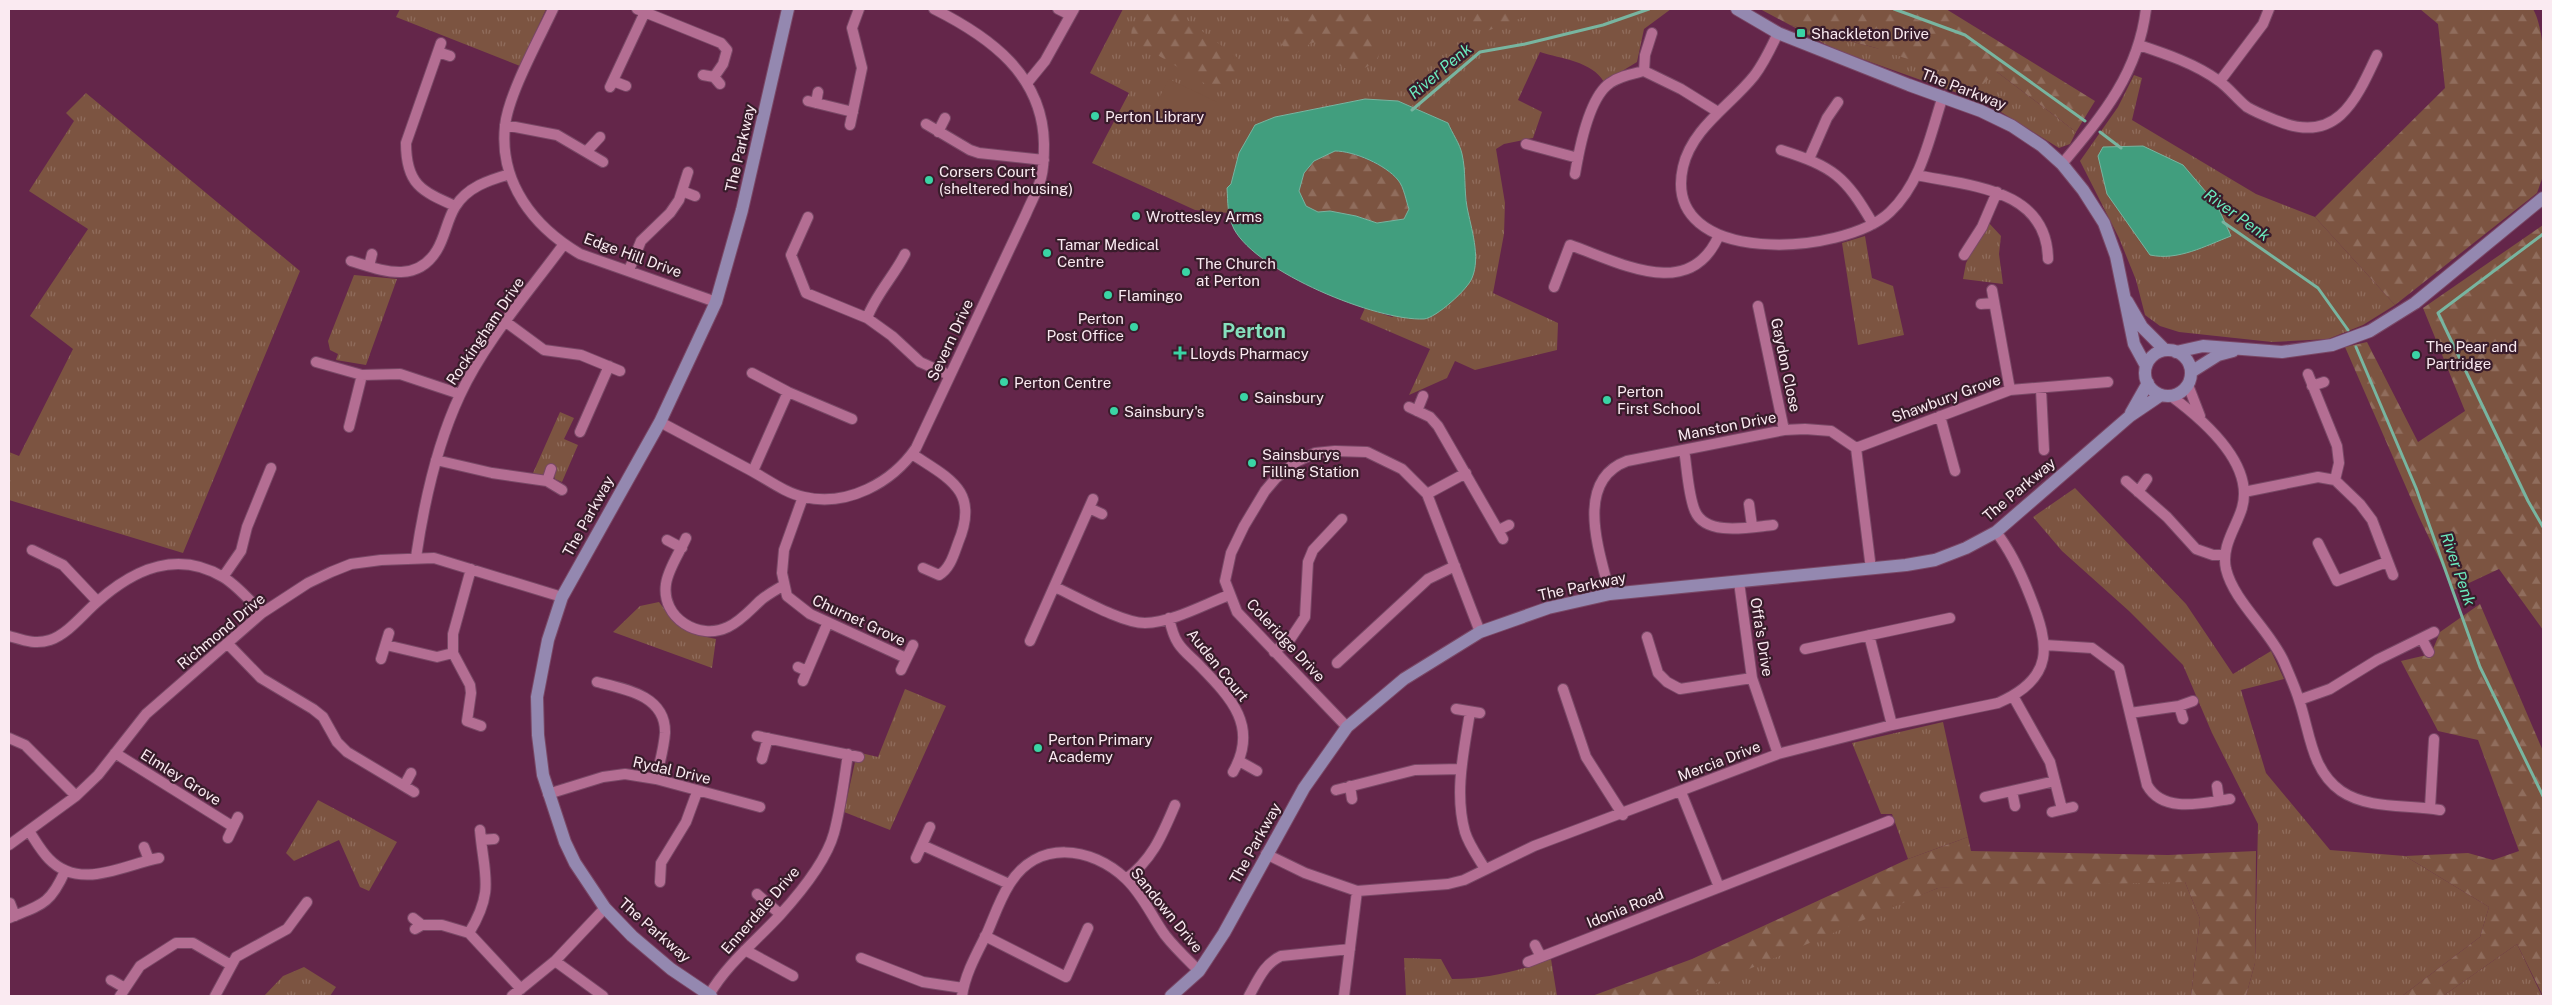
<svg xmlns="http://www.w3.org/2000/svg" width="2552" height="1005" viewBox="0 0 2552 1005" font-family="'Public Sans',sans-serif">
<defs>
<pattern id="grass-tufts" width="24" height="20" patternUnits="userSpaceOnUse" patternTransform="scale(1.25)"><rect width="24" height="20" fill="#7c5441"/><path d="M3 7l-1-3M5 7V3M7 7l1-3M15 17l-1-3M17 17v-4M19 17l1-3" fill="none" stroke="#906d5d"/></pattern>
<pattern id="forest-firs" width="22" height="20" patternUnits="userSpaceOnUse" patternTransform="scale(1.25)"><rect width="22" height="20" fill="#7c5441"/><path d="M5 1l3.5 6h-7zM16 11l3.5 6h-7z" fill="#906d5d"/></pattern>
</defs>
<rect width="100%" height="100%" fill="#64264a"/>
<path fill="url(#grass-tufts)" d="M400 9H546L520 66 396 17Z
M1123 9H1671L1644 29 1637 62 1604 82C1592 61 1561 59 1540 52L1518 100 1542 112 1533 138 1504 144 1496 149 1505 203 1504 234 1493 293 1558 323 1557 350 1475 370 1455 361 1447 378 1409 395 1430 349 1360 319 1365 308 1392 317 1476 252 1467 207 1462 154 1448 123 1398 101 1365 99 1275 117 1239 153 1231 184 1228 188V213L1195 210 1092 163 1129 93 1090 73Z
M1790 25 1876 48 1997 72 2076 132 2070 144 2059 148 1988 104 1834 49Z
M2134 75 2142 78 2132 120 2256 194 2315 217 2395 305 2363 325 2328 339 2272 342 2179 332 2160 326 2145 315 2136 280 2119 238 2080 161 2118 107Z
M86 93 300 271 183 553 9 500V452L19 456 73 349 30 316 88 229 29 191 74 121 66 113Z
M1988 222 2001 236 1999 254 2003 284 1963 279 1966 263Z
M1865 236 1872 278 1893 286 1904 335 1858 345 1842 243Z
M354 275 397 279 366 365 336 360 338 354 330 350 328 341Z
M560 412 574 418 564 439 578 445 562 482 555 479 554 475 545 473 541 476 533 473Z
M2075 488 2186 604 2233 674 2271 651 2284 679 2241 690 2266 773 2330 850 2405 856 2489 907 2480 937 2402 996H2246L2255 963 2258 824 2212 733 2183 665 2129 611 2062 551 2033 517Z
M659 602C679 629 682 632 716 639L712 668 613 632 640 606Z
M905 689 946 706 890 830 844 812 855 762 859 759 861 753 878 757Z
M1943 722 1968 837 1908 859 1892 814H1881L1852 743Z
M318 800 397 842 369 891 360 887 339 840 294 861 286 853Z
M2022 882H2185L2200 919 2191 996H1685L1743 966 1938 888Z
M2517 944 2542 996H2443L2450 991Z
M1404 958 1441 959 1452 979C1486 979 1520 971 1551 959L1557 996H1406Z
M304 967 336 987 330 996H264L283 976Z"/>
<path fill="url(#forest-firs)" d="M1319 9H1393L1374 34 1380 51 1377 62 1356 72 1340 66 1324 41 1311 43 1294 55C1272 42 1277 29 1292 11Z
M1463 9H1535L1529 15 1487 31 1475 28Z
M1760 9H1946L2095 101 2076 132 1997 72 1982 85 1876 48 1790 25Z
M2420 9H2533C2551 39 2543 137 2543 176L2537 193 2395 305 2315 217 2445 88 2438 24Z
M1146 12 1179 14 1238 58 1235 73 1223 87 1209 86 1131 39 1132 24Z
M1335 151C1354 152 1386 165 1398 180 1404 187 1406 201 1409 209L1404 219 1377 223 1356 216 1330 211 1318 212 1306 206 1299 191 1304 173 1314 161Z
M2543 225V630L2499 569 2454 590 2419 517 2345 347 2367 342 2418 442 2465 411 2423 308Z
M2480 604 2543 751V996L2517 944 2443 996H2402L2480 937 2489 907 2405 856 2468 853 2493 860 2519 851 2478 740 2438 731 2401 661 2431 654 2440 632Z
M1968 837 1971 851 2168 855 2256 851 2255 963 2246 996H2191L2200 919 2185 882 1938 888 1686 996H1592L1692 959 1908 859Z"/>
<path fill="#7c5441" d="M1169 79 1217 102 1205 126 1157 102Z"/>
<path fill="#419e7e" stroke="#78b5a0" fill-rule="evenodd" d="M1365 99 1398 101 1448 123C1452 133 1460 144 1462 154 1466 171 1464 190 1467 207 1471 228 1481 257 1472 278 1468 289 1436 318 1424 319 1376 321 1257 272 1234 229 1227 215 1228 202 1227 188L1231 184 1239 153 1255 125 1275 117ZM1335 151C1354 151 1386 165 1398 180 1404 187 1406 201 1409 209L1404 219 1377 223 1356 216 1330 211 1318 212 1306 206 1299 191 1304 173 1314 161Z
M2143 146 2183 165 2217 205 2231 236C2205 246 2178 261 2150 255L2107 194 2098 156 2103 147Z"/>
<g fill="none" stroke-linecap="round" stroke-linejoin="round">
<path stroke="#78b5a0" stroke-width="3" d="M1894 9 1965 35 2085 121
M1412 110 1480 52 1525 44 1603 25 1649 9
M2100 132 2121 148
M2223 222 2318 288 2348 330
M2543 234 2438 313 2528 501 2543 527
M2356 347 2416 488 2480 667 2543 796"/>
<defs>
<path id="street" d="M553 9C539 39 508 95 505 126 499 183 534 227 580 254L716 302
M637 9 721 43 727 50 723 64 714 77
M1058 9 1070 15
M1778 33C1771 48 1764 63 1754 76 1730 106 1692 128 1683 167 1660 268 1844 256 1890 212 1922 182 1930 135 1943 96
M441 43 406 143C406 184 421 191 455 206
M2139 45C2166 54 2196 64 2219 81 2229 88 2237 99 2247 107 2257 113 2268 117 2278 121 2337 145 2356 100 2377 55
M438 52 450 56
M1644 71 1645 55 1652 33
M703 75 714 77 720 84
M613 81 626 86
M2220 81 2263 24 2269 9
M1027 83 1045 61 1074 9
M610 87 645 12
M808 101 853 112
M816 103 818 92
M926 124 970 150 979 153 1044 160
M505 125 557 135 603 162
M850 125 862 68 852 28 859 9
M938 132 945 118
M1526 144 1578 158
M1781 150C1834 167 1845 176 1873 224
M587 151 600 137
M1809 159 1827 118 1838 102
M2062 164C2102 116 2138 74 2146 9
M1575 174C1579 150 1589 97 1610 83 1620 76 1632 74 1644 71L1681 89 1718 112
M1916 175C1969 186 2047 188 2048 259
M682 191 695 196
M808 217 791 255 806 293 867 318 892 336 920 362 949 375
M1964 255 1982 227 1997 192
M351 261C381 270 416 285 437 250 445 237 447 220 455 207 467 187 489 180 510 174
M369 266 372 254
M629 270 641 241 670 213 679 200 688 172
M1554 287 1570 245C1619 262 1690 303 1719 235
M1992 290 2010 390
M1981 304 1994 303
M1758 306 1784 430
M867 318C876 294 894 276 905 254
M506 322 544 350 581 355 620 371
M316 362 362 375 400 374 460 394
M752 373 788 392 852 419
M2308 374 2337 446 2339 463 2335 480
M2188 385 2200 416
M2312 386 2324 382
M2041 389 2044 450
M2171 396C2202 419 2255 463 2242 508 2236 528 2221 546 2226 569 2234 602 2270 630 2284 662 2289 674 2295 687 2299 700 2310 732 2311 770 2341 791 2369 810 2408 804 2440 810
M1409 407 1430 417 1438 426 1503 539
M1417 411 1423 396
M1940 416 1955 471
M660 422C690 438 720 454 750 470 767 479 785 493 804 497 847 507 892 483 916 448L1026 214C1031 202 1038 190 1041 178 1044 168 1044 155 1044 144 1043 75 990 37 934 9
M349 427 362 375
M580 432 609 366
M1856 448 2010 390 2108 382
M1684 450C1687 467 1688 495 1695 511 1706 537 1751 527 1773 525
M912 454C950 479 980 491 958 543 954 554 950 569 939 575L923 568
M436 460 492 473 547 481 562 490
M753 471 788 392
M547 481 551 469
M2126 481 2167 517 2196 549 2213 555H2225
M2138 492 2147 479
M2244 492 2318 477 2335 480 2360 504 2372 520 2393 575
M1427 494 1466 473
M803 497 784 550 782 573 787 596 810 614 906 658
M1749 504 1752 526
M1089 508 1102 514
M1499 530 1509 525
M686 538C680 552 668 569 666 584 661 618 699 641 728 627 741 621 751 609 761 600 768 594 776 590 784 585
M667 540 682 548
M2318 543 2337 581 2387 562
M32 550 63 565 97 601
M416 557C424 503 436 446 460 395 485 341 528 293 564 244
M471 569 453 634V653L470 685 471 693 467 721 481 726
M223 577 241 551 247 527 271 468
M1739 582 1752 678 1778 754
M1055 587C1077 597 1122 623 1145 623 1173 622 1203 605 1229 595
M1610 594C1600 553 1573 481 1627 461L1784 430 1805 429 1831 431 1856 448 1871 569
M1169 618C1171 627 1173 636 1178 643 1183 651 1191 657 1197 663 1229 696 1260 725 1233 772
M1869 635 1892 725
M9 636C23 640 35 645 50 640 68 634 83 614 97 602 133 570 176 549 223 577 238 586 250 601 262 613
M1647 637 1658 673 1667 682 1680 689 1752 678
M2422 639 2429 652
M1030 641 1093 499
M228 644 261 678 313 709 323 717 337 742 347 752 414 792
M386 645 437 657 453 653
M2045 645 2092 648 2119 668 2147 785C2163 814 2203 803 2230 799
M1805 649 1950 618
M1274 652 1291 638 1305 617 1308 562 1313 550 1342 519
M381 659 389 633
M1337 663 1428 579 1455 566
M798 667 807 671
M901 670 913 645
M803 681 828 622
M597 682C626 689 666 696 665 733 664 748 659 765 656 779
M1563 689 1586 757 1623 815
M2013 696 2050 762 2062 809
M2299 700 2330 689 2377 660 2434 632
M2179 706 2183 719
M1456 709 1480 713
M1470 712C1464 750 1454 793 1465 832 1469 845 1478 857 1485 869
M2130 713 2179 706 2193 701
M1347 727 1237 612 1225 581 1231 553 1244 526 1265 491 1276 478 1296 462 1315 453 1335 451 1367 452 1402 469 1427 494 1480 632
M757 736 859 757
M9 738 25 745 76 796
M115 753 232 826
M762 759 768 738
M1239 761 1257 771
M404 786 411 773
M1350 786 1352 799
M2217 786 2219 800
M1336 790 1415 770 1461 769
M2012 791 2015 806
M1681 792 1719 887
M548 794 603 777 625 774 656 779 760 807
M1985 797 2055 781
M2430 808 2434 739
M2052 812 2073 807
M29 831C35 840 41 851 49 859 80 891 123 865 159 858
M228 838 238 817
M481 840 494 839
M9 845 76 796 98 775 146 714 262 613 308 583 331 572 351 564 381 560 434 558 562 597
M922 845 1009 884
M144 847 149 860
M1266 854 1305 873 1357 891 1448 884 1464 880 1534 846 1778 754 1892 725 1998 703C2055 678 2050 646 2030 596 2021 573 2011 551 1996 532
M916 858 930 827
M1126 879C1153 859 1162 835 1175 805
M660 882 661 863 686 822 697 792
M757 894 780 914
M10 903 15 916
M9 918C41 905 50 905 65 871
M413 918 422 925 415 929
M422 925H442L469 933 521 989
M469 933C495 890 484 876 480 830
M985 936 1066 977 1088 928
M1535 945 1541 957
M745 950 793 976
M861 958 923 982 963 988
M555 961 603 996
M1528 962 1889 821
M111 980 125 988
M709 995C727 964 756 941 780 915 800 893 826 862 834 833 841 807 844 780 848 754
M120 996 140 966 176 943H193L231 965
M215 996 236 957 287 929 307 902
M512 996 555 961 605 908
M962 996C965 974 977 953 987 933 994 917 1000 899 1009 885 1037 839 1091 846 1126 879 1143 895 1152 917 1165 935 1175 948 1187 959 1199 971
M1249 996C1258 980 1264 964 1281 956L1350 949
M1344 996 1357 891"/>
<path id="secondary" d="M1737 9 1778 33 1909 85 1981 111 2012 126 2042 146 2062 164 2083 190 2104 223 2116 256 2134 344 2146 366
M2127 301 2142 327 2165 350
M2145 373a23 23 0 1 1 46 0a23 23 0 1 1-46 0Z
M2176 352 2203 346 2282 352 2332 345 2370 331 2415 303 2543 198
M2191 372 2218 355 2233 351
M2131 413 2148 383
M711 996 671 969 632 936 605 908 575 863 565 842 543 775 538 735 537 697 548 640 562 597 660 422 716 302 742 210 788 9
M1171 996 1199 971 1224 933 1304 788 1347 727 1404 679 1480 632 1548 608 1610 594 1906 565 1935 560 1966 548 1996 532 2130 416 2161 395"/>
</defs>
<use href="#street" stroke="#794866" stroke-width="12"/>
<use href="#secondary" stroke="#794866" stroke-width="14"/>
<use href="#street" stroke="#b46e93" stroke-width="10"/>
<use href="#secondary" stroke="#9488b0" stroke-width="12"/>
</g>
<g fill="#3ad4a5" stroke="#391c2b" stroke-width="2">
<rect x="1796" y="28" width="10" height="10" rx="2.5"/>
<circle cx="1095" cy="116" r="5"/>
<circle cx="929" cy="180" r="5"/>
<circle cx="1136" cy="216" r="5"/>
<circle cx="1047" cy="253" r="5"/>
<circle cx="1186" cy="272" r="5"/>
<circle cx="1108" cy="295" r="5"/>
<circle cx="1134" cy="327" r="5"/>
<path d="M1177.5 345.5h5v5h5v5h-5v5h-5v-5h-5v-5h5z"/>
<circle cx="2416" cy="355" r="5"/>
<circle cx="1004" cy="382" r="5"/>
<circle cx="1244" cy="397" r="5"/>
<circle cx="1607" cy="400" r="5"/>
<circle cx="1114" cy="411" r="5"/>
<circle cx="1252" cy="463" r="5"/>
<circle cx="1038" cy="748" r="5"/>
</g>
<g text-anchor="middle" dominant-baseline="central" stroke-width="4.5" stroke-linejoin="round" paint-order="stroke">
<g font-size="15" fill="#faeaf1" stroke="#391c2b" text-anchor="start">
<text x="1811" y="33">Shackleton Drive</text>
<text x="1105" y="116">Perton Library</text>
<text x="939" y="171">Corsers Court<tspan x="939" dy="17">(sheltered housing)</tspan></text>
<text x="1146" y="216">Wrottesley Arms</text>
<text x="1057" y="244">Tamar Medical<tspan x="1057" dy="17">Centre</tspan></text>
<text x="1196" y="263">The Church<tspan x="1196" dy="17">at Perton</tspan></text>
<text x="1118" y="295">Flamingo</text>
<text x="1124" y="318" text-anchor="end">Perton<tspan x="1124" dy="17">Post Office</tspan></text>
<text x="2426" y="346">The Pear and<tspan x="2426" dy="17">Partridge</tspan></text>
<text x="1190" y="353">Lloyds Pharmacy</text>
<text x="1014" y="382">Perton Centre</text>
<text x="1617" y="391">Perton<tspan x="1617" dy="17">First School</tspan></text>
<text x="1254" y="397">Sainsbury</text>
<text x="1124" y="411">Sainsbury's</text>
<text x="1262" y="454">Sainsburys<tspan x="1262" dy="17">Filling Station</tspan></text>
<text x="1048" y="739">Perton Primary<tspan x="1048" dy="17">Academy</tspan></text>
</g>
<g font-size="15" fill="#faeaf1" stroke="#391c2b">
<text transform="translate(1964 89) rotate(21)">The Parkway</text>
<text transform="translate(740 148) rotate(-77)">The Parkway</text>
<text transform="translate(633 255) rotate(20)">Edge Hill Drive</text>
<text transform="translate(485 331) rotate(-56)">Rockingham Drive</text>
<text transform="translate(950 340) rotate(-65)">Severn Drive</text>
<text transform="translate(1786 365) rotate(78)">Gaydon Close</text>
<text transform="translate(1946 398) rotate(-20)">Shawbury Grove</text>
<text transform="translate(1727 426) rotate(-11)">Manston Drive</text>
<text transform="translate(2019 489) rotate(-40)">The Parkway</text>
<text transform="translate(588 516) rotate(-61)">The Parkway</text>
<text transform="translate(1582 586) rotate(-12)">The Parkway</text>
<text transform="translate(859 620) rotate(25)">Churnet Grove</text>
<text transform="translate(221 631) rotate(-40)">Richmond Drive</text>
<text transform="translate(1762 637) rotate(81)">Offa's Drive</text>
<text transform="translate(1286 640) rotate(47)">Coleridge Drive</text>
<text transform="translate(1218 665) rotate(51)">Auden Court</text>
<text transform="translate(1719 761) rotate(-21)">Mercia Drive</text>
<text transform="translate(672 770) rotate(13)">Rydal Drive</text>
<text transform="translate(181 777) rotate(32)">Elmley Grove</text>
<text transform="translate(1255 843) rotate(-61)">The Parkway</text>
<text transform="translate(1625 908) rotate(-22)">Idonia Road</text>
<text transform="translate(760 910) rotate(-49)">Ennerdale Drive</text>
<text transform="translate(1167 910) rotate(51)">Sandown Drive</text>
<text transform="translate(655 930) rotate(41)">The Parkway</text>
</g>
<g font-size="16" font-style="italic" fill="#6bebbe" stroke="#391c2b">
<text transform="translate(1440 71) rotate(-40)">River Penk</text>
<text transform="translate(2237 215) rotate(36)">River Penk</text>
<text transform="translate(2458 569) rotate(71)">River Penk</text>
</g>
<g font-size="20" font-weight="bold" fill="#86e0be" stroke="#391c2b">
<text x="1254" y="331">Perton</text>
</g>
</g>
<rect width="2552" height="1005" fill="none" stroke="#faeaf1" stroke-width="20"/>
</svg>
